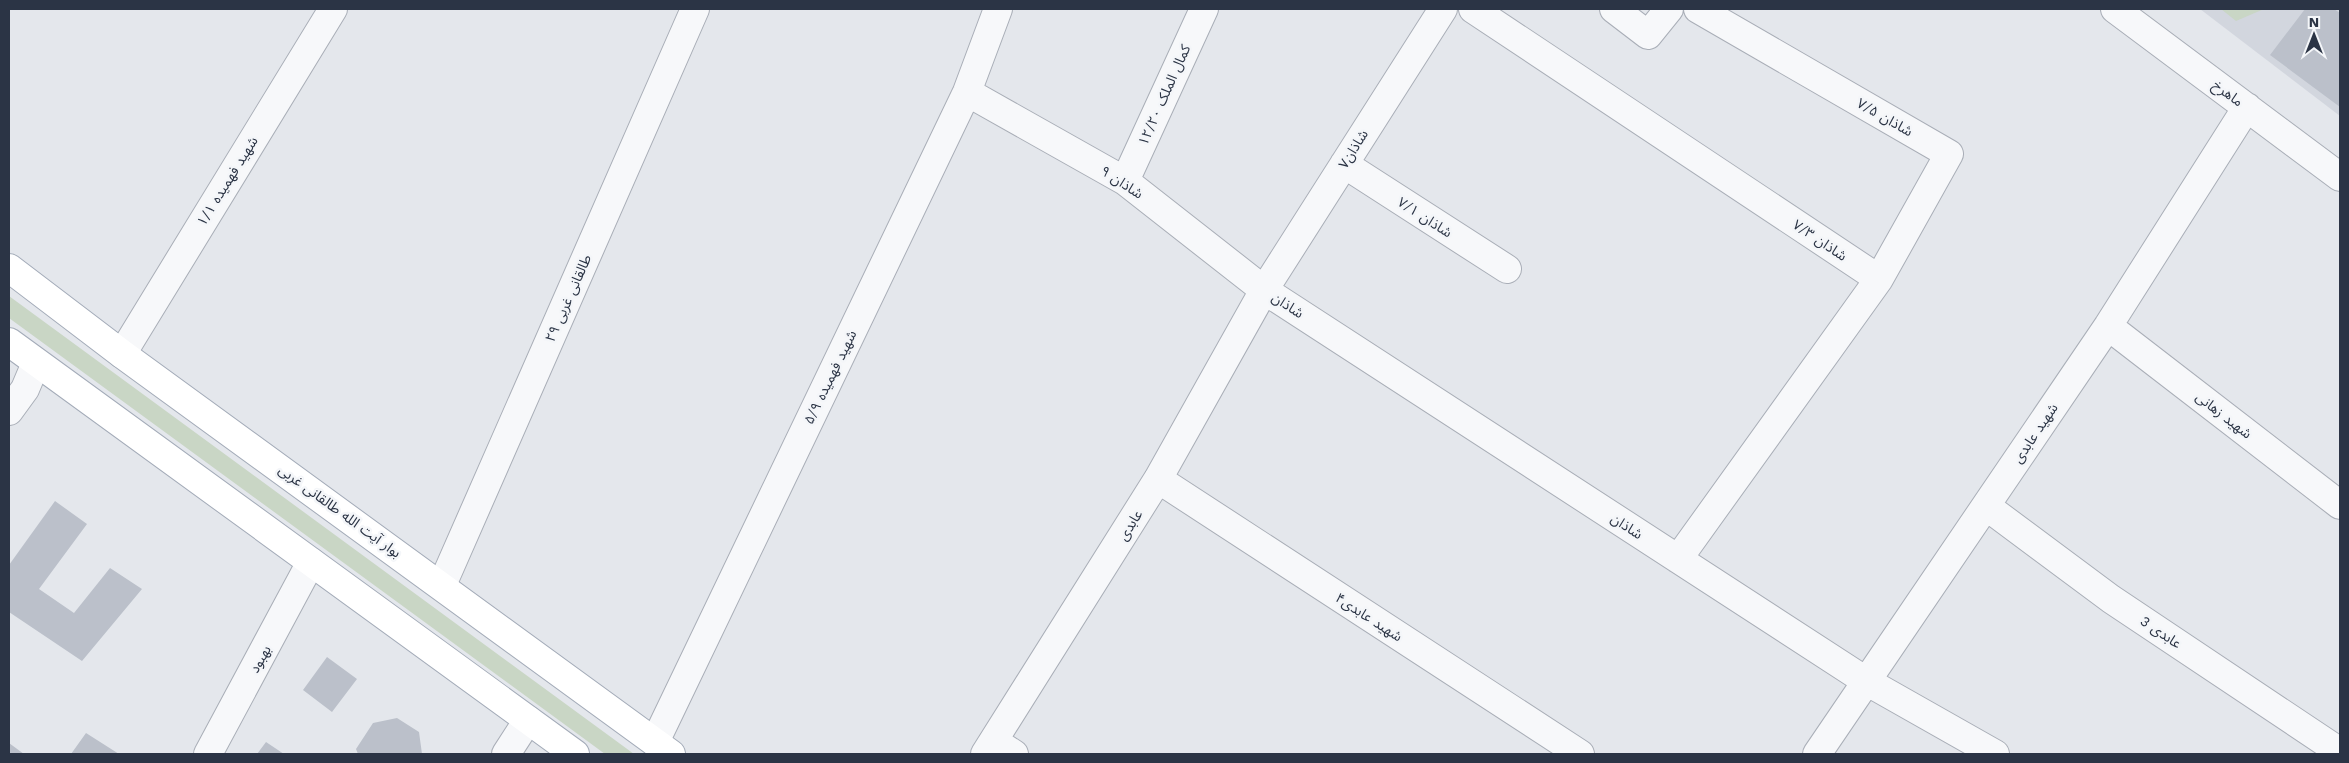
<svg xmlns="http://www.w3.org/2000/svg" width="2349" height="763" viewBox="0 0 2349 763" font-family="'Work Sans','Noto Sans Arabic',sans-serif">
<rect width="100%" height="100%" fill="#e4e7ec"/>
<path fill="#d2d6de" d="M2200 9H2340V116Z"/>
<path fill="#c9d6c5" d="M2221 9H2264L2236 21Z
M9 296 634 754H605L9 318Z"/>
<path fill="#bbc0ca" d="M2305 9H2334L2340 13V107L2270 55Z
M55 501 87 524 39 589 74 613 110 568 142 589 82 661 9 612V565Z
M327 657 357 679 332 712 303 690Z
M397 718 419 732 422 754H358L356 749 373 723Z
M86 733 119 754H71Z
M266 742 284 754H257Z
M9 743 24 754H9Z"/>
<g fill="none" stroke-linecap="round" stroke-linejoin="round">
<defs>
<path id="minor" d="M1473 9 1879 279 1678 559
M1614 9 1648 35 1669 9
M1698 9 1949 154 1879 279
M2115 9 2340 177
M967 92 1125 181 1264 290 1866 681 1995 754
M1344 164 1507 269
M1125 181 1204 9
M2108 326 2340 505
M122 354 333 9
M9 411 25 389 36 363
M1158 479 1580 754
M1986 506 2111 599 2340 752
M442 585 695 9
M994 741 1014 754
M655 742 967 92 998 9
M208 754 311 562
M506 754 528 720
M985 754 1158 479 1264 290 1443 9
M1817 754 2108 326 2247 107"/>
<path id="major" d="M9 268 122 354 671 754
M9 342 575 754"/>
</defs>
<use href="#minor" stroke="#a9aeb7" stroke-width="30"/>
<use href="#major" stroke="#a3abb8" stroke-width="30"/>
<use href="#minor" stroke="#f7f8fa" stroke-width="28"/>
<use href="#major" stroke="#fff" stroke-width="28"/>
</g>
<g text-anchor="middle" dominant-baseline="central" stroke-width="5" stroke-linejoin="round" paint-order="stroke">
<g font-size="14" fill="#2b3445" stroke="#f4f6f9">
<text transform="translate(2228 93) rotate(37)">ماهرخ</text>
<text transform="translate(1164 95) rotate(-66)">کمال الملک ۱۲/۲۰</text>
<text transform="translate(1885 117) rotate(30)">شاذان ۷/۵</text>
<text transform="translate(1353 149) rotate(-58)">شاذان۷</text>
<text transform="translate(227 181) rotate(-58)">شهید فهمیده ۱/۱</text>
<text transform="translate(1122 182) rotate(33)">شاذان ۹</text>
<text transform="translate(1425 217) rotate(33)">شاذان ۷/۱</text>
<text transform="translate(1820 240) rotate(34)">شاذان ۷/۳</text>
<text transform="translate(568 298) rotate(-66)">طالقانی غربی ۲۹</text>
<text transform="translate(1288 305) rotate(33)">شاذان</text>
<text transform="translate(830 377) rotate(-64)">شهید فهمیده ۵/۹</text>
<text transform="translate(2224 415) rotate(38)">شهید زهانی</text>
<text transform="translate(2035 433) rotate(-56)">شهید عابدی</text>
<text transform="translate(340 511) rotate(36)">بوار آیت الله طالقانی غربی</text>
<text transform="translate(1130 525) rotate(-58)">عابدی</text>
<text transform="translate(1627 526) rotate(33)">شاذان</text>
<text transform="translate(1369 617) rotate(33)">شهید عابدی۴</text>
<text transform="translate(2161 632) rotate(34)">عابدی 3</text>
<text transform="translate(260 659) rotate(-61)">بهبود</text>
</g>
</g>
<rect width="2349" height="763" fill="none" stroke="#2b3445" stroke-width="20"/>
<g transform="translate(2314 35)" stroke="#f4f6f9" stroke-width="4" paint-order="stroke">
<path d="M0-4L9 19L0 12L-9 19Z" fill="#2b3445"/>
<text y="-8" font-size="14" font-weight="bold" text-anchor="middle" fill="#2b3445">N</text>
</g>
</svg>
